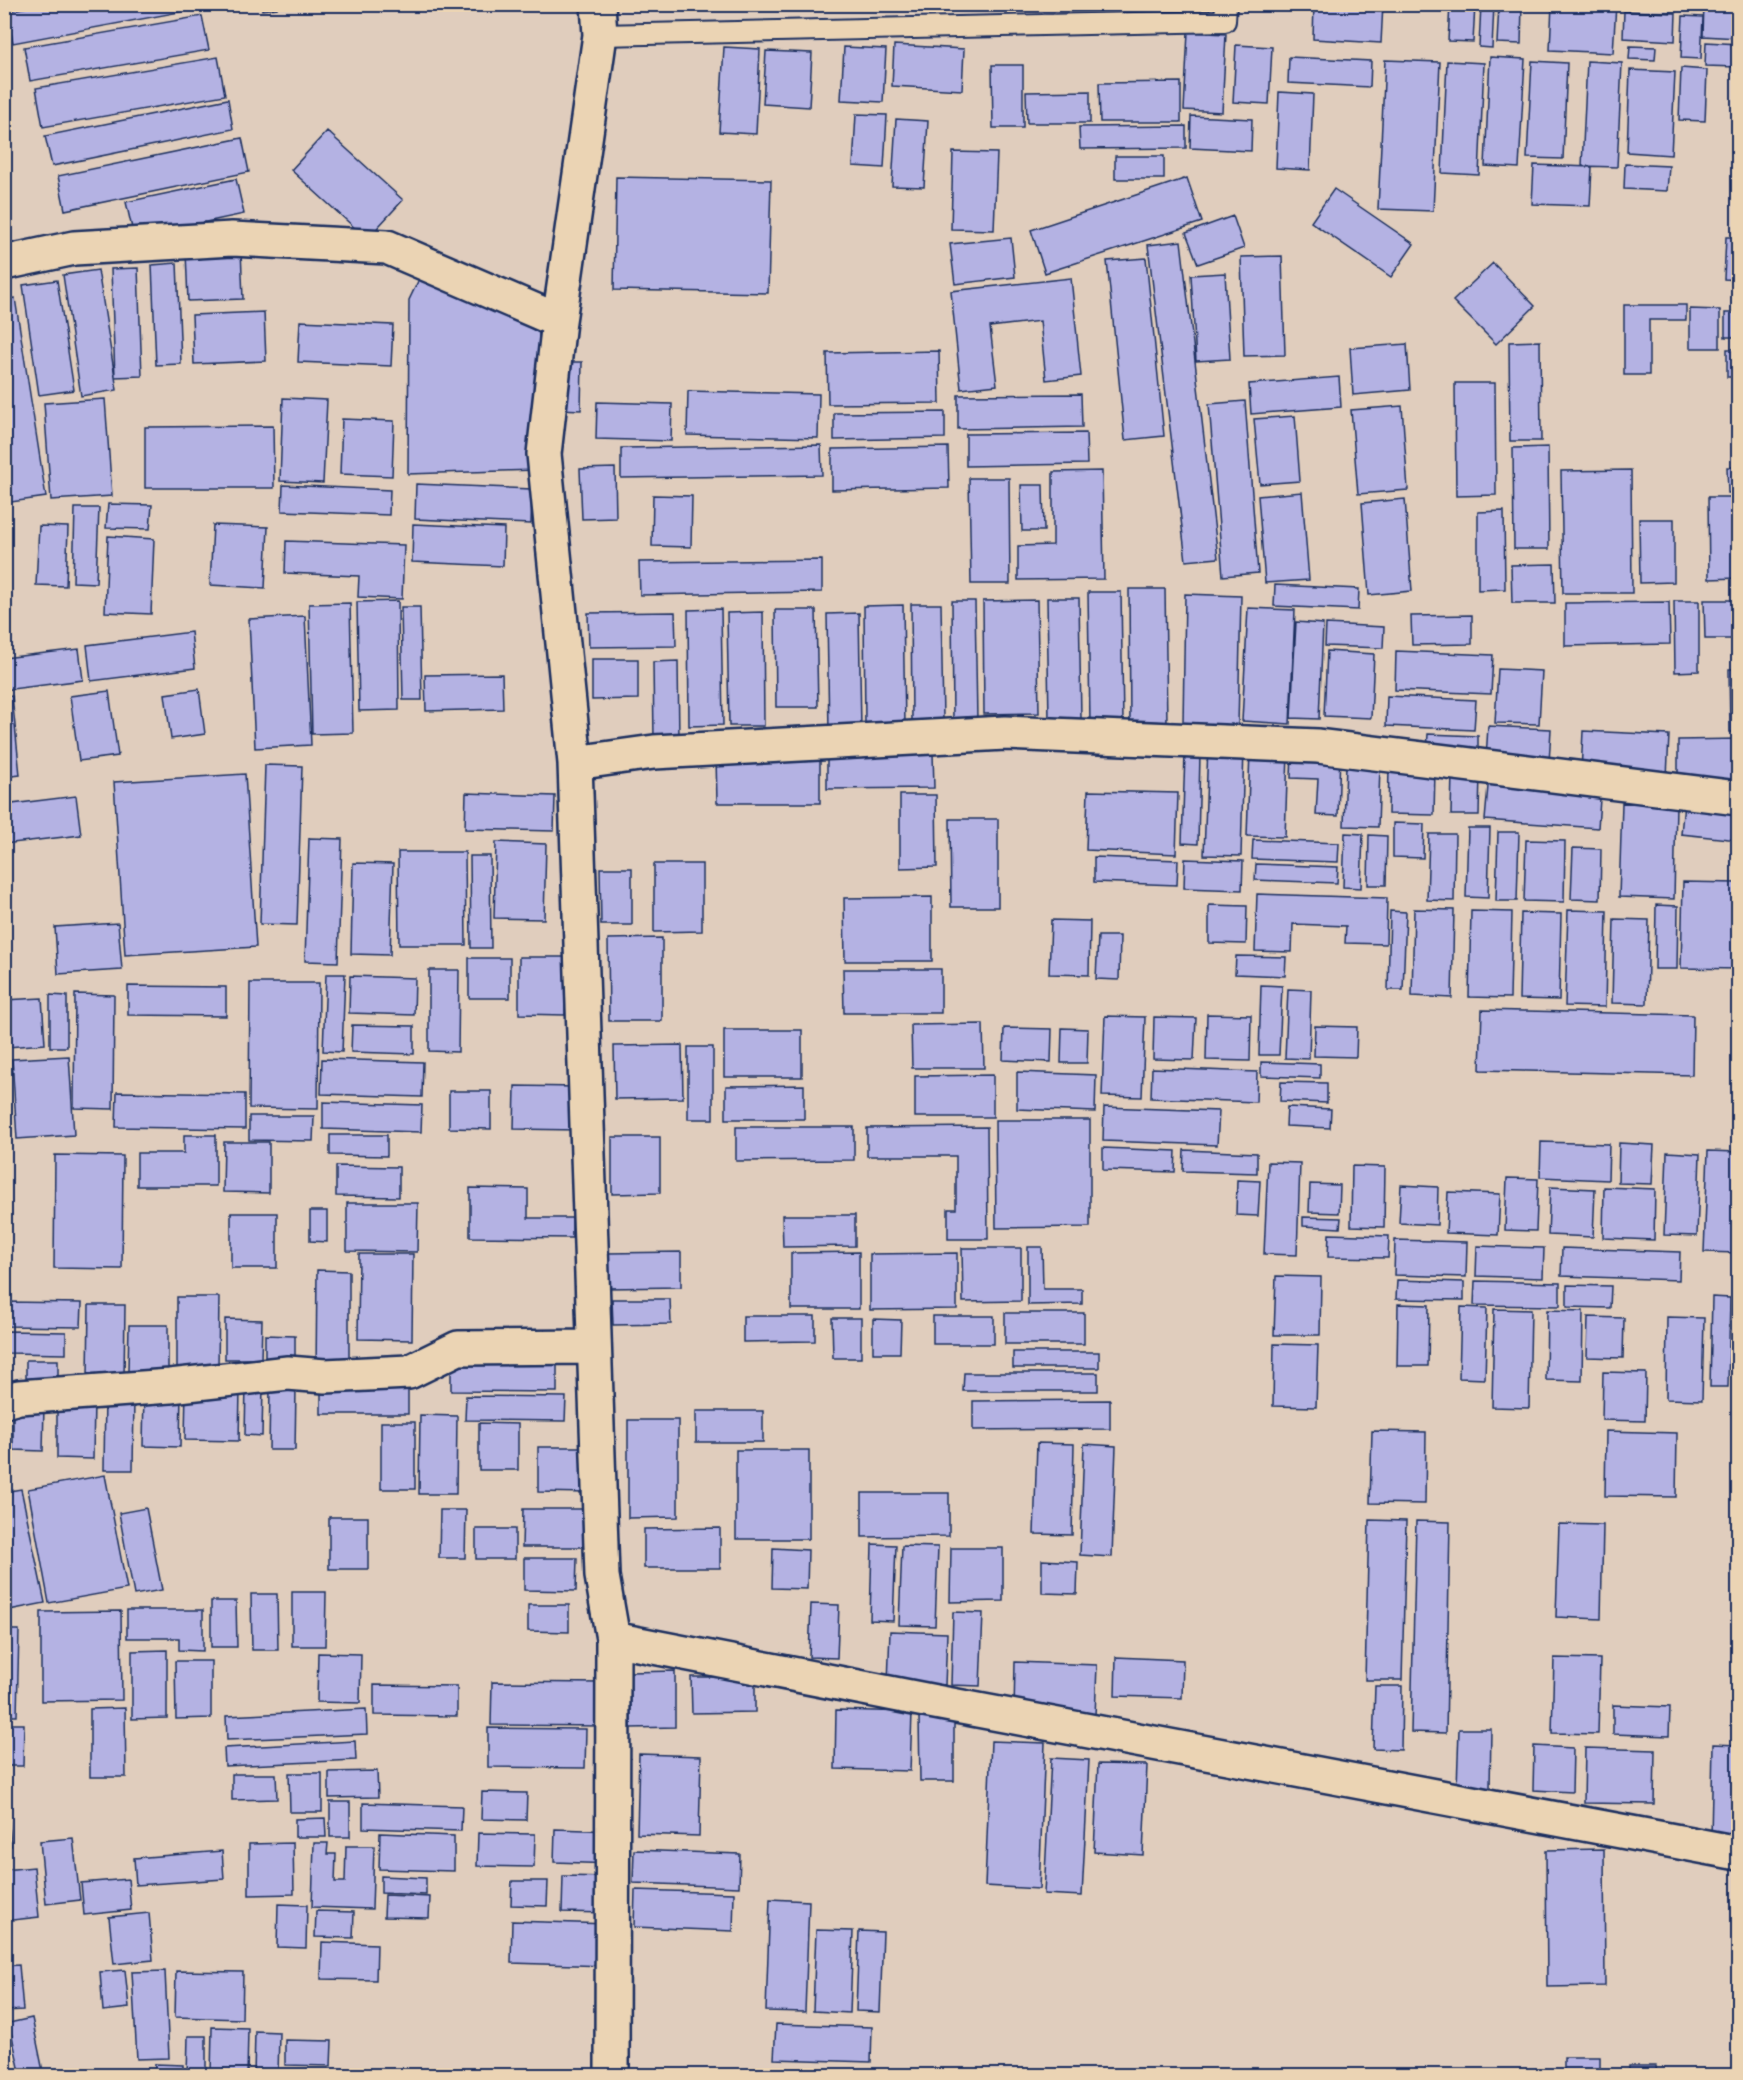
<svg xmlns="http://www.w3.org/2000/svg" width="1743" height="2080" viewBox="0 0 1743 2080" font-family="'Architects Daughter',sans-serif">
<rect width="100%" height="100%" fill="#e0cdbd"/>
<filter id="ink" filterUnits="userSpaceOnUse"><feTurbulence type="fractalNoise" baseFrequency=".0167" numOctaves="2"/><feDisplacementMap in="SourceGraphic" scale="12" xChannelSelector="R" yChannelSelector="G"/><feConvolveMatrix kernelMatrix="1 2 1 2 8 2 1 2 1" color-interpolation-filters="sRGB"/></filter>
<g filter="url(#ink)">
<path fill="#b4b2e3" stroke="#1b2f5e" stroke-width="1.5" d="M44 4H200L201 8 13 43 7 11Z
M262 4H276L277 8 262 10Z
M1314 4H1383L1381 43 1313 39Z
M1450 4H1475L1473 42 1448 41Z
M1481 4H1494L1492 48 1479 47Z
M1499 4H1522L1521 44 1497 43Z
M1552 4H1616L1613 53 1550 50Z
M1704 4H1738V38L1703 36Z
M1624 11 1676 13 1675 41 1623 38Z
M202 16 209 50 30 81 24 47Z
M1683 16 1703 17 1701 59 1681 58Z
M1188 32 1226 34 1222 112 1184 110Z
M1706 42 1738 44V67L1705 66Z
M894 45 964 49 962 90 892 86Z
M1236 45 1272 47 1269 104 1233 102Z
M1630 46 1656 47 1655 60 1629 59Z
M724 47 760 49 756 134 719 132Z
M844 47 886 49 883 102 841 100Z
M766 51 812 53 809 107 763 104Z
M218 57 225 95 43 127 36 88Z
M1289 57 1371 61 1370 87 1288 83Z
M1490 57 1525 59 1519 168 1485 166Z
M1385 60 1440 62 1433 211 1378 209Z
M1447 61 1484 63 1479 175 1442 173Z
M1532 61 1567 63 1563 159 1527 158Z
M1587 61 1622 63 1617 167 1582 166Z
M992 65H1023V128H993Z
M1681 68 1707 70 1705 121 1679 120Z
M1630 70 1675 72 1671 155 1627 152Z
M1181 82V122H1100L1099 83Z
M1090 91V123H1027L1026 92Z
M1279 92 1313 94 1310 170 1276 168Z
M228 99 233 129 52 166 45 136Z
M856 114 887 115 884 168 853 166Z
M1191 116 1252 119 1251 151 1190 148Z
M896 119 928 121 924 187 892 186Z
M1186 126V148L1080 149 1079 127Z
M327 131 403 200 367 239 291 170Z
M242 138 249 172 65 210 58 176Z
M953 152 997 153 994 230 951 229Z
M1115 156H1164V179H1115Z
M1625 164 1669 166 1667 191 1624 189Z
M1534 165 1592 167 1590 206 1532 204Z
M616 177 771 180 768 293 614 290Z
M1187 178 1202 222 1045 273 1031 230Z
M236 179 244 214 134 237 126 202Z
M1334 189 1414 244 1391 277 1311 222Z
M1233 216 1244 248 1198 264 1186 233Z
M1726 237H1738V280L1724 279Z
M1011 238 1015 277 955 284 950 244Z
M1181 241 1218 558 1186 561 1148 245Z
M241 250 243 299 188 301 186 252Z
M1282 256 1285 355 1244 356 1241 257Z
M1146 258 1164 436 1125 440 1107 261Z
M177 263 181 364 156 365 152 265Z
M1493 263 1535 306 1496 344 1453 301Z
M138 268 142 376 115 377 111 269Z
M98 270 117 390 81 396 63 275Z
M422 273 475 296 539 333 537 470 408 474 409 300Z
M1225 273 1230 359 1196 361 1191 275Z
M1071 278 1081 376 1046 380 1040 321 990 327 997 385 961 389 951 291Z
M57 280 74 390 39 395 23 285Z
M15 298 46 497 4 503V300Z
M1624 305H1686V320H1649V375H1624Z
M1690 309 1720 310V348H1690Z
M264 312 266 361 194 364 192 315Z
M1725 313H1738V337H1725Z
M300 321 393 325 391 366 298 362Z
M1540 341 1541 441H1510L1509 342Z
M1407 344 1410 390 1353 395 1350 348Z
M1727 349H1738V377H1727Z
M939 351 940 403 828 404 827 353Z
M560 362H582L581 410 559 409Z
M1339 377 1341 407 1251 414 1249 384Z
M1455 383H1495L1496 495 1456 496Z
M688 391 819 394 818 438 687 435Z
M1081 394 1082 427 958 429V395Z
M283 398 327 400 323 483 280 481Z
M105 399 112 496 51 500 44 403Z
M1245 401 1258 573 1223 576 1209 404Z
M597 402 672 404 671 441 596 439Z
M1402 406 1408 490 1358 494 1351 410Z
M945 412V438L834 440V413Z
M1295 416 1300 481 1260 484 1254 419Z
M342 419 394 421 392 476 340 474Z
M273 426 274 488H145V427Z
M1086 433 1087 464 966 466V434Z
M821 445 822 475 621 478V448Z
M948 447 949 488 832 490V449Z
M1548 447 1549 549H1514L1513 448Z
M1727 467H1738V493H1728Z
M615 468 616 518 582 519 580 469Z
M1631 470 1632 593H1563L1561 471Z
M1102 471 1104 579 1018 580V546L1053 545V472Z
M969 478H1009L1010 584H971Z
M416 484 532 489 531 524 415 519Z
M283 485 390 490 389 515 282 511Z
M1021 485H1043L1044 531H1022Z
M1302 492 1309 580 1265 583 1258 496Z
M653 495 692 496 691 547 652 546Z
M1708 497H1738V578L1709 579Z
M1405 499 1412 591 1369 595 1362 503Z
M108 504 152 505 150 529 106 528Z
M75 508H99L96 583 73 582Z
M1504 511 1505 589 1478 590V512Z
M1639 519H1674V582L1640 583Z
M413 524 504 528 503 566 412 562Z
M213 525 268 527 265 588 210 585Z
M39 526 68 527 66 586 36 585Z
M108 536 154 539 151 614 105 612Z
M286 541 404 545 402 599 358 597 359 576 285 573Z
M822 560V592L640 595 639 562Z
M1554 564 1555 603H1512L1511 565Z
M1275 585 1359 589 1358 610 1274 606Z
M1129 589H1165L1167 724H1130Z
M1088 592H1121L1123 723 1090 724Z
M1185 594 1241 596 1238 725 1183 724Z
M1047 598H1079L1081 719 1049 720Z
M1037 600 1039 713 984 714 983 601Z
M1704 600H1738V639H1705Z
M398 601 399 710 359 711 357 602Z
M952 601H975L977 721 953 722Z
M1674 601H1699V671L1675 672Z
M1669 602 1670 644 1565 646V603Z
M350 603 353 733 312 734 309 604Z
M911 604H941L943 720H912Z
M903 605 905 726H865L864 606Z
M401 607H420L422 700H403Z
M1248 608 1295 610 1290 724 1242 721Z
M721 609 723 725 689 726 688 610Z
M775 610H816L818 707H776Z
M675 612 676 646 589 647 588 613Z
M763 612 764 726H729L727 613Z
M859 613 861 731 829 732 827 614Z
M1472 615V644L1412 645 1411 616Z
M305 616 311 745 255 748 249 619Z
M1296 622 1323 624 1319 719 1291 718Z
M1326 624 1384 627 1383 648 1325 646Z
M191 632 195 668 91 681 87 645Z
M79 649 83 680 4 690V658Z
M1327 651 1374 654 1371 718 1324 716Z
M1396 651 1493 655 1491 694 1395 690Z
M592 659H638V699L592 700Z
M678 661 679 740H654L653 662Z
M1498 669 1542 671 1539 724 1495 723Z
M1729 669H1738V732H1730Z
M502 674 503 709 426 711 425 675Z
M199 689 205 734 171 739 165 694Z
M109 691 118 756 79 761 70 696Z
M12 696 20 775 4 777V697Z
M1387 696 1476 700 1474 730 1386 726Z
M1488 726 1551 729 1549 763 1486 759Z
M1583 731 1669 735 1667 777 1581 773Z
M1428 734 1478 736V753L1427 751Z
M1738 739V779L1678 780V740Z
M1208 746 1244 747 1241 856 1204 855Z
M1250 751 1288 753 1285 837 1247 836Z
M1292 751 1340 752 1338 816 1316 815 1318 779 1291 778Z
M933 753 934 788 827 789V754Z
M1185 754H1200L1198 844 1182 843Z
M820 756V803H717L716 757Z
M265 765 302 766 297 925 260 924Z
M1346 765 1380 766 1378 827 1344 826Z
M1389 768 1435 769 1434 815 1388 814Z
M1452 772 1480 773 1479 815H1451Z
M245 774 256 947 125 955 114 782Z
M1489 775 1601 784 1598 828 1485 820Z
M1088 791 1178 793 1176 854 1086 850Z
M466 793 555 796 554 831 465 829Z
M900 795H936L937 867 900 868Z
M76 796 81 835 4 844V805Z
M1622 803 1676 804 1674 899 1619 897Z
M1684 803 1738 809V840L1681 834Z
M950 819H998V907H951Z
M1393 823 1424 824 1423 858 1393 857Z
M1468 828H1490L1488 898 1466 897Z
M1498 832H1519L1517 901H1496Z
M1345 833 1363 834 1361 888 1343 887Z
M1429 834H1455L1454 901 1427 900Z
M1369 835 1387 836 1386 885H1368Z
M309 838 342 839 338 962 305 961Z
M1253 840 1339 843 1338 862 1252 859Z
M1526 840 1565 841 1564 902 1524 901Z
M496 842 546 844 544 919 494 918Z
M1573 848 1601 849 1600 900 1571 899Z
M398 852H465L466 945H399Z
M470 856H490L491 948H471Z
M1094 857 1178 860 1177 885 1094 882Z
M1185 859 1243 861 1242 890 1184 888Z
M353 863 393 864 390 955 351 954Z
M654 864H702V931L654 932Z
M1256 864 1338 867 1337 883 1255 880Z
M600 868H632V925H601Z
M1683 882 1738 883V969L1681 968Z
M1257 894 1387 898 1386 944 1345 943 1346 926 1293 924 1292 952 1255 951Z
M932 897V961H845L844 898Z
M1209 905 1247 906 1246 944 1209 943Z
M1656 905 1678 906 1677 969H1655Z
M1414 909 1454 910 1452 998 1412 996Z
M1568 910 1607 911 1605 1007 1565 1006Z
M1390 911 1406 912 1403 990H1388Z
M1471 911 1512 912 1510 998 1469 997Z
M1521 913 1561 914 1559 1000 1519 999Z
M1614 919 1649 920 1647 1004 1612 1003Z
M1051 920 1090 921 1089 975 1049 974Z
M118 923 122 970 58 974 55 927Z
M1098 936H1120L1119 980 1096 979Z
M662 938V1021H609L608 939Z
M1236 956 1286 957 1285 976 1235 974Z
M519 957H566L565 1015 519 1014Z
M469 958H510V998H469Z
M843 969H941V1013H844Z
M429 970H459L458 1052 429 1051Z
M326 974H345L342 1052 323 1051Z
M350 976 415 978 414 1015 349 1013Z
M250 983H319L318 1109 249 1108Z
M1261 985 1282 986 1279 1055H1259Z
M128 986 226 987V1016L128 1015Z
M1288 989 1311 990 1309 1059 1285 1058Z
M75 994 114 995 113 1109 74 1108Z
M50 995 67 996V1047H50Z
M42 998 45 1044 7 1047 4 1000Z
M1482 1010 1693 1015 1692 1075 1480 1070Z
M1207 1014 1251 1015 1250 1061 1206 1060Z
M1105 1016 1145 1017 1142 1097 1102 1096Z
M1154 1017 1196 1018 1194 1060 1153 1059Z
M983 1024 984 1068H912L911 1025Z
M352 1025 414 1026V1054L351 1052Z
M1315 1026 1357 1027 1356 1057 1314 1056Z
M1004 1028 1052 1029 1051 1062 1003 1060Z
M1062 1028 1088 1029 1087 1063H1061Z
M724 1030H802V1077H724Z
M682 1045 683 1098 615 1099 614 1046Z
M688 1047H713V1119H688Z
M69 1056 74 1135 17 1139 12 1059Z
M322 1059 423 1062 422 1097 321 1094Z
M1261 1062 1320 1064V1078L1261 1076Z
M1152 1068 1257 1072 1256 1102 1151 1098Z
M1017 1072 1096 1075 1095 1112 1017 1109Z
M993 1075V1117H915V1076Z
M1281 1082 1327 1083V1103L1280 1101Z
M804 1085V1119H726V1086Z
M515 1086 578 1087V1130L514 1129Z
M449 1091H491V1129L449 1128Z
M117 1092 245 1094V1129L116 1127Z
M323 1102 422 1105 421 1132 323 1129Z
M1104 1107 1219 1111 1217 1145 1103 1141Z
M1287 1107 1331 1109 1330 1128 1286 1126Z
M249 1116H314L313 1141 249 1140Z
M995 1120H1090V1227L996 1228Z
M736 1127H854V1160L736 1161Z
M987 1127 988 1239H948V1209H956V1156H867V1128Z
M184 1135H216V1186H137V1153H184Z
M330 1135H387V1156L330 1155Z
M612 1137H660V1193L612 1194Z
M224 1142H269V1193L223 1192Z
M1541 1142 1609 1144 1608 1180 1540 1177Z
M1619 1143 1654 1145 1652 1184 1618 1183Z
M1103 1148 1176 1151 1175 1172 1103 1170Z
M1184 1150 1257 1153V1173L1183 1171Z
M1708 1151 1738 1152V1253L1704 1252Z
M1667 1152 1700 1154 1697 1236 1664 1235Z
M55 1155 123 1156 122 1269 54 1268Z
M1268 1162 1300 1163 1297 1255 1264 1254Z
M336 1166 399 1167V1197L336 1196Z
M1352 1166 1385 1167 1384 1227 1351 1226Z
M1507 1178 1538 1179 1536 1231 1505 1230Z
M1237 1180 1260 1181 1258 1216 1236 1215Z
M1310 1184 1340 1185 1339 1213 1309 1212Z
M1401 1185 1438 1187 1437 1225 1399 1223Z
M1550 1187 1595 1189 1593 1237 1548 1235Z
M1604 1187 1655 1189 1654 1240 1603 1238Z
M470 1188 528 1189V1218H572V1238L470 1237Z
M1448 1192 1500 1194 1498 1235 1446 1233Z
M347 1203H418L417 1252 347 1251Z
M310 1211H327V1242L310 1241Z
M231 1213H277V1268H231Z
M782 1215H855V1246L783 1247Z
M1303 1217 1341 1218 1340 1228 1303 1226Z
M1329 1234 1389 1236 1388 1258 1328 1257Z
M1395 1240 1467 1242 1466 1277 1394 1275Z
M1477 1246 1544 1248 1543 1278 1476 1276Z
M1028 1247H1042L1043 1289H1082V1304L1028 1305Z
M962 1248H1021V1301L963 1302Z
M1562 1248 1680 1252 1679 1280 1561 1276Z
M681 1252V1287L607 1288V1253Z
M859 1252V1309H791V1253Z
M957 1253V1309L870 1310V1254Z
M359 1254H413L412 1340 358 1339Z
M317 1270 349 1271V1372H316Z
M1276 1276 1321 1277 1320 1335H1274Z
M1397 1280 1464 1282V1300L1396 1299Z
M1475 1281 1560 1283V1306L1474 1305Z
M1567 1285 1611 1286 1610 1308 1567 1307Z
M177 1297H219L218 1368 177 1367Z
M1712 1297 1730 1298 1728 1387H1710Z
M612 1299H670L671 1324 613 1325Z
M4 1302 82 1303 81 1327 4 1326Z
M1398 1304 1429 1305 1428 1366H1397Z
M89 1305H125L124 1377H88Z
M1461 1307 1487 1308 1485 1379 1459 1378Z
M1494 1309 1531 1310 1529 1408 1492 1407Z
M1547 1310 1583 1311 1582 1381 1546 1380Z
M1005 1313H1084V1344H1005Z
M743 1316H815V1341L743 1342Z
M933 1316H994V1344H933Z
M1588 1317 1624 1318 1623 1358 1587 1357Z
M1667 1317 1704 1318 1702 1400 1666 1399Z
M832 1318H861V1358H833Z
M225 1319 262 1320 261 1359H225Z
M873 1319 901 1320 900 1353H873Z
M129 1325H168V1371H128Z
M7 1331 66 1332V1354L7 1353Z
M265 1335 295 1336V1367L265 1366Z
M1274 1344 1318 1345 1316 1407 1273 1406Z
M1013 1352H1099V1368H1013Z
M26 1360H58V1386L26 1385Z
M451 1362 557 1363V1392L451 1391Z
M1734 1367H1738V1403H1733Z
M1603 1372 1646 1373 1645 1421 1602 1420Z
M964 1373H1098V1391H963Z
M321 1379H408V1414H321Z
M246 1385H263L262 1436 245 1435Z
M270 1387H296L295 1450H269Z
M186 1388 240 1389 239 1441 185 1440Z
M144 1391H181L180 1447 143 1446Z
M105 1396 134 1397 133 1470H104Z
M466 1396 566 1397 565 1421 465 1420Z
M57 1399 94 1400 93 1459 57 1458Z
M1110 1400V1429L973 1430V1401Z
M13 1405H44L43 1451 13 1450Z
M696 1411H763V1442H696Z
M420 1415 457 1416 456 1494H419Z
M628 1420H678V1517L628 1518Z
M381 1422H415V1489H381Z
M479 1423 518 1424V1470H479Z
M1372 1431 1426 1432 1425 1504 1370 1503Z
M1606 1431 1677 1433 1676 1497 1605 1496Z
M1037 1443 1074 1444 1072 1535 1034 1534Z
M1084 1444 1116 1446 1112 1557 1080 1555Z
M538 1447H587V1493L538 1492Z
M736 1450H809V1539H736Z
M105 1475 127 1589 49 1603 28 1489Z
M21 1489 45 1603 4 1611V1492Z
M862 1493H949V1536L862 1537Z
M146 1508 162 1590 134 1595 119 1513Z
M523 1509H588L587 1547H522Z
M440 1510H466L465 1558H439Z
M329 1517H368V1569H329Z
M1369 1520 1406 1521 1402 1680H1365Z
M1416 1521 1450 1522 1446 1733 1411 1732Z
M1559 1524 1603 1525 1601 1619 1556 1617Z
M720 1528V1568H644V1529Z
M476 1529H515V1559H476Z
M872 1544 896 1545 893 1621 870 1620Z
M902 1546 938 1547 935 1626 899 1625Z
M773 1548 808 1550 807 1589 772 1588Z
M951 1548H1003V1601L950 1602Z
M524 1558H577L576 1591 524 1590Z
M1042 1560 1078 1562 1077 1594 1042 1593Z
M292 1592H326L325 1646H292Z
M251 1594H277L278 1650H252Z
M211 1601H236L237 1647H211Z
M811 1604 839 1605 837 1658 809 1657Z
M528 1605H569V1632L528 1631Z
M127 1610H203V1651L179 1650V1638H127Z
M121 1611 122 1700 41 1701V1612Z
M953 1612 983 1613 980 1686 951 1685Z
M4 1630H19L17 1716H4Z
M890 1631 947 1633 945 1685 888 1683Z
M167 1650V1718L132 1719V1651Z
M318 1653 361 1654 360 1703 317 1702Z
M1116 1657 1183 1660 1182 1698 1115 1696Z
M1554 1658 1600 1659 1598 1734 1552 1733Z
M175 1661H211V1718L176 1719Z
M1015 1662 1097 1665 1095 1716 1014 1713Z
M675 1671V1727L631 1728 630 1672Z
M691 1677H755V1712L692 1713Z
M492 1682 602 1683 601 1726 491 1725Z
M374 1685 457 1686V1716L374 1715Z
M1375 1686H1402L1401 1750 1373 1749Z
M1613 1705 1670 1707 1669 1736 1613 1734Z
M125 1708 126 1777H90V1709Z
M366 1709 367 1734 227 1740 226 1716Z
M836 1710 912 1712 910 1771 835 1769Z
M919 1716H954V1781H920Z
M4 1724H24L23 1766H4Z
M488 1728 586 1729 585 1768 488 1767Z
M1459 1729H1491L1490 1788 1457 1787Z
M355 1741 356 1760 225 1766 224 1748Z
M991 1741 1045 1743 1039 1889 985 1886Z
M1713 1744 1738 1745V1839L1711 1838Z
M1534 1746 1573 1748 1572 1792 1533 1790Z
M1585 1748 1655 1750 1654 1804 1584 1803Z
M639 1754 701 1756 699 1836 637 1834Z
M1051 1758 1089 1760 1082 1896 1044 1894Z
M1098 1764 1147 1765 1143 1855 1094 1852Z
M377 1771 378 1797 329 1798V1772Z
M289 1773H322V1812H290Z
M232 1774H276L277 1799 232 1800Z
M482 1792 527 1793 526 1820 481 1819Z
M330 1802H350V1837H330Z
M363 1803 462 1806 461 1831 363 1828Z
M4 1814H8L11 1846 4 1847Z
M325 1818 326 1837H295V1819Z
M555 1829 615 1831 614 1864 554 1862Z
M380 1833 454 1836V1871L379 1869Z
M478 1833 535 1834 534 1867 477 1866Z
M73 1838 80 1900 46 1904 40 1841Z
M293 1843 294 1894 249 1895V1844Z
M314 1843H328L327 1854H336L335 1882H345L346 1846H374L372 1909 312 1907Z
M1604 1849 1605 1986 1547 1987 1546 1850Z
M634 1850 740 1854 739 1887 633 1883Z
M222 1851 224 1879 136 1885 134 1858Z
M34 1867 39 1917 4 1921V1870Z
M381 1876 426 1878V1895L381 1893Z
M563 1876 608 1877 607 1913 562 1912Z
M128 1879 131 1910 84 1915 81 1883Z
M512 1881H548L547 1906 511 1905Z
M635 1890 734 1893 733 1931 634 1927Z
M385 1895 430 1897 429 1918 384 1917Z
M770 1899 809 1901 805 2012 766 2011Z
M278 1904 307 1905 306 1948 277 1947Z
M316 1911 354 1912 353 1938 315 1937Z
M149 1913 153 1960 114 1964 109 1917Z
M512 1921 609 1924 607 1966 511 1963Z
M4 1928 8 1955H4Z
M816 1930 853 1931 850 2013 813 2011Z
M859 1931 883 1932 880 2012 856 2011Z
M322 1942 377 1944 376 1980 321 1979Z
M19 1965 23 2010 4 2011V1966Z
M125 1970 129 2008 103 2011 100 1972Z
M165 1971 169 2058 137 2059 132 1972Z
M176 1971 243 1972 242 2019 175 2017Z
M32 2018 44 2076H21L9 2023Z
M4 2021 15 2076H4Z
M776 2024 872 2027 871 2062 774 2059Z
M212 2027 248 2028 247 2076H211Z
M255 2031 279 2032 278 2076H254Z
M188 2036H206V2076H187Z
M285 2040 332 2041 331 2066 285 2065Z
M1564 2057H1600V2076H1564Z
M155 2064 183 2065V2076H154Z
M1629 2066H1656L1657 2076H1629Z
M788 2069 871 2072V2076H788Z"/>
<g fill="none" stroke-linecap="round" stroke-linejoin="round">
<defs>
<path id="lane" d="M600 35 1225 21 1226 4"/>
<path id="street" d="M598 4 600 35 559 321 544 454 575 763 602 1576 613 1639 612 2076
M4 263 74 248 232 239 387 247 559 321
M575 763 654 752 1005 733 1318 746 1738 798
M4 1401 19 1397 170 1386 288 1373 325 1376 409 1372 458 1348 594 1347
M613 1639 930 1701 1738 1853"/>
</defs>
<use href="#lane" stroke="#1b2f5e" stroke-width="24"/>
<use href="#street" stroke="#1b2f5e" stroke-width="38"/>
<use href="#lane" stroke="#ebd4b4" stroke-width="20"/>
<use href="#street" stroke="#ebd4b4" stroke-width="33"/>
</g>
</g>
<rect width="1743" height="2080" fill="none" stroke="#ebd4b4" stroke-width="24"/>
<rect x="12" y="12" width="1719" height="2056" fill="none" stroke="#1b2f5e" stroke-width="2" filter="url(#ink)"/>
</svg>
